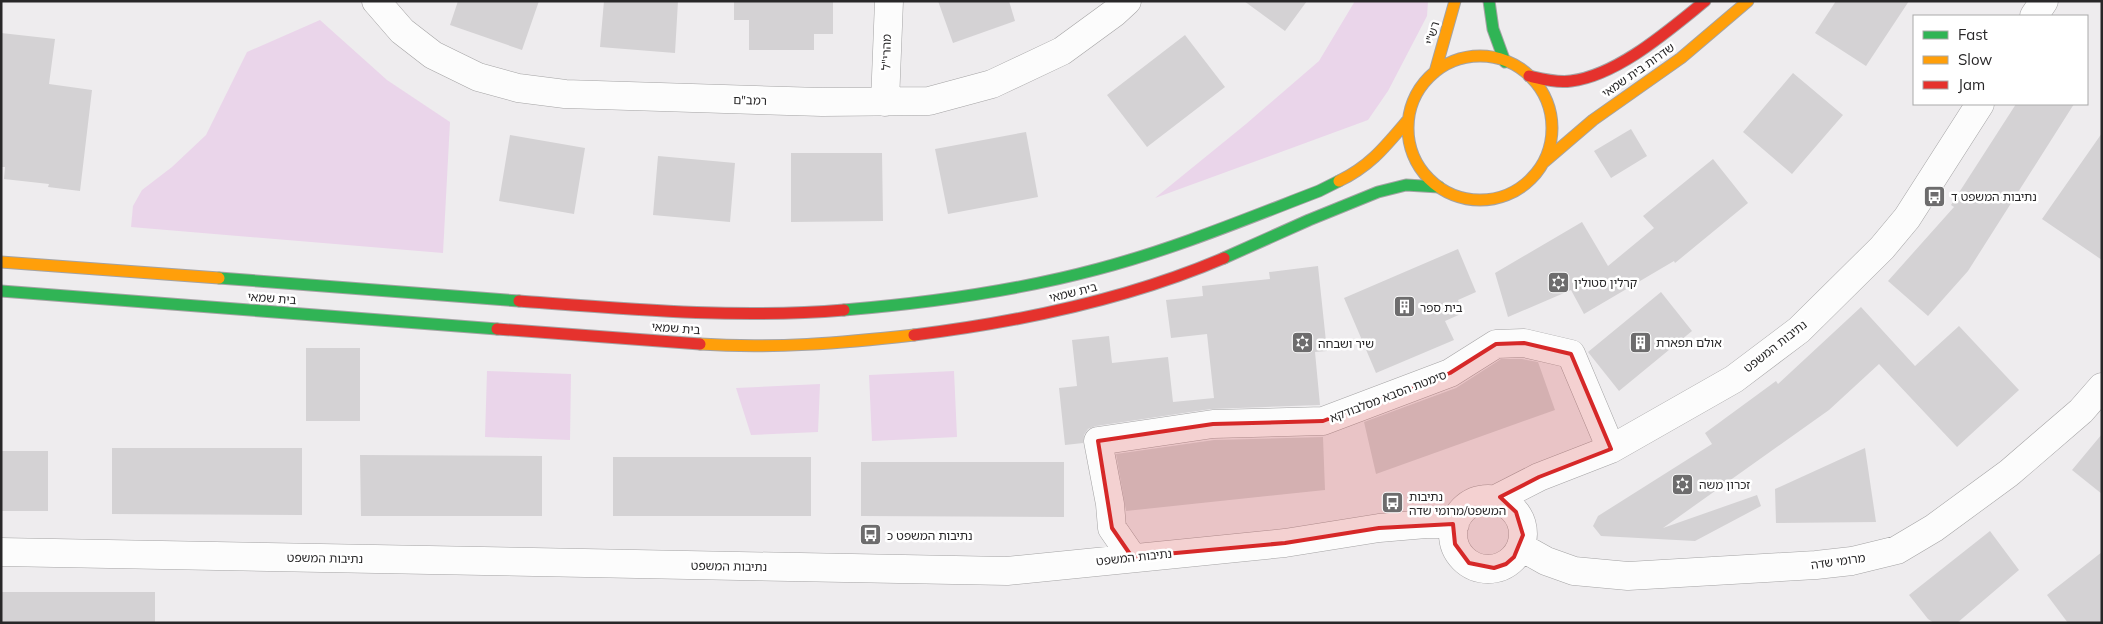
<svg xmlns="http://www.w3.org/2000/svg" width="2103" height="624" viewBox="0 0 2103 624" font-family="Mulish,'Noto Sans Hebrew',sans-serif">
<rect width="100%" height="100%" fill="#eeecee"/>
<path fill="#ead5ea" d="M1355 1H1428L1427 16 1388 91 1368 120 1155 198 1246 124 1319 61Z
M320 20 387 80 450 122 443 253 131 227 133 206 142 190 172 167 206 135 247 52Z
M487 371 571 374 570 440 485 437Z
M954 371 957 437 872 441 869 375Z
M820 384 818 432 751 435 736 388Z"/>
<path fill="#d4d2d4" d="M458 1H539L522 50 450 25Z
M604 1H678L675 53 600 47Z
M734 1H833V34H814V50H749V20H734Z
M938 1H1009L1015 21 953 43Z
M1244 1H1307L1285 31Z
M1836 1H1909L1866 66 1815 33Z
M1 33 55 39 49 84 92 90 80 191 48 187 49 184 4 179 5 167H1Z
M1185 35 1225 87 1147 147 1107 95Z
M1793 73 1843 115 1792 174 1743 132Z
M2016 104H2074L1968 271 1928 316 1888 281 1954 207 1951 205Z
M1631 129 1647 156 1611 178 1594 151Z
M1026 132 1038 197 948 214 935 149Z
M2102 133V260L2042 219Z
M510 135 585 148 574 214 499 201Z
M791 153H882L883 221 791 222Z
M658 156 735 163 730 222 653 215Z
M1713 159 1748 203 1675 263 1674 261 1584 314 1571 290 1508 317 1495 273 1582 222 1608 266 1654 228 1643 216Z
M1458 249 1476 292 1458 300 1463 313 1445 321 1454 340 1376 373 1344 298Z
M1318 266 1327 351 1315 352 1320 405 1211 409 1096 426 1088 429 1084 435 1083 443 1065 445 1059 388 1077 386 1072 340 1109 336 1112 363 1168 357 1173 402 1214 398 1207 334 1171 338 1166 300 1203 296 1202 286 1270 279 1269 272Z
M1661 292 1692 331 1619 391 1588 352Z
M1861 307 1915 366 1959 326 2019 390 1957 447 1879 364 1829 410 1663 528 1757 495 1761 506 1695 541 1601 536 1593 526 1598 516 1712 444 1705 433 1776 381 1778 384Z
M306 348H360V421H306Z
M1501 359H1522L1538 362 1555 410 1376 474 1364 422 1456 388Z
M2102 434V494L2072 470Z
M1323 437 1325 490 1126 511 1116 454 1214 440Z
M112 448H302V515L112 514Z
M1865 448 1876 522 1776 523 1775 489Z
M1 451H48V511H1Z
M360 455 542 456V516H361Z
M613 457H811V516H613Z
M861 462H1064V517L861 516Z
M1990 531 2019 570 1957 623H1934L1928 619 1909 595Z
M2102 552V623H2068L2047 595Z
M1 592H155V623H1Z"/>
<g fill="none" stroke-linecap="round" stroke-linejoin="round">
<defs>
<path id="street" d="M376 1 402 31 433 55 478 77 518 88 565 94 822 102 929 101 992 84 1062 51 1114 13 1127 1
M2034 16 2044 1
M885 102 889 1
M1496 499 1539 477 1611 449 1734 379 1799 330 1882 248 1907 218 1980 104
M1453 534a35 35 0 1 1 70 0a35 35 0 1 1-70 0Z
M1521 547 1546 561 1574 571 1628 576 1816 565 1852 561 1897 550 1934 528 2009 473 2081 411 2102 387
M1 552 1007 571 1285 543 1379 528 1426 524H1455
M1132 557 1112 528 1110 504 1098 441 1213 424 1323 421 1450 373 1496 344 1524 343 1571 354 1611 449"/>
<path id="fast" d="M1489 1 1493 29 1505 62
M1224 258 1309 220 1378 192 1406 185 1439 187
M219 278 519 301
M1 291 497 329
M844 310C928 303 1016 291 1098 269 1174 249 1246 219 1319 191L1339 181"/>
<path id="slow" d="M1408 128a72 72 0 1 1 144 0a72 72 0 1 1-144 0Z
M1435 72 1455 1
M1544 162 1593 120 1681 58 1748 1
M1339 181C1370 166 1385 147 1407 121
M1 262 219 278
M700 344C771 349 843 343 914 335"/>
<path id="jam" d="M1529 76C1542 79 1557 83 1571 81 1618 75 1669 30 1705 1
M519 301C627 309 736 319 844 310
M497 329 700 344
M914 335C1019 322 1126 300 1224 258"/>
</defs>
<use href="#street" stroke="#a4a3a4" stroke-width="29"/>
<use href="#fast" stroke="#a4a3a4" stroke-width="13"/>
<use href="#slow" stroke="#a4a3a4" stroke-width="13"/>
<use href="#jam" stroke="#a4a3a4" stroke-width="13"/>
<use href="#street" stroke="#fcfcfc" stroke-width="28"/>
<use href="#fast" stroke="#30b455" stroke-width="11"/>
<use href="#slow" stroke="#ff9f0a" stroke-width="11"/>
<use href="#jam" stroke="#e5322d" stroke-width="11"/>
</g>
<path fill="#d62828" fill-opacity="0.2" stroke="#d62828" stroke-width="4" stroke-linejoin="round" d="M1524 343 1571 354 1611 449 1539 477 1500 497 1516 512 1523 535 1514 557 1506 564 1494 568 1469 563 1455 544 1453 524 1379 528 1285 543 1132 557 1112 528 1098 441 1213 424 1323 421 1450 373 1496 344Z"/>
<defs>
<symbol id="bus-square" viewBox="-11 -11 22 22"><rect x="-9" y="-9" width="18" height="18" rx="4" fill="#6d6c6d" stroke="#fff"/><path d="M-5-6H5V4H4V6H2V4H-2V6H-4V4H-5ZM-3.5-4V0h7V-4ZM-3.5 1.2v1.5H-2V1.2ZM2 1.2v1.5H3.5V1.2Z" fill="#fff"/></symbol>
<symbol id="synagogue-square" viewBox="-11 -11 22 22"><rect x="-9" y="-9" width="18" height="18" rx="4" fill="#6d6c6d" stroke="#fff"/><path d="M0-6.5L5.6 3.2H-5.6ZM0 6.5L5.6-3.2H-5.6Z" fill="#fff"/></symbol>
<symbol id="building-square" viewBox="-11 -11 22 22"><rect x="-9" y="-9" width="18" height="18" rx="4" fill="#6d6c6d" stroke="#fff"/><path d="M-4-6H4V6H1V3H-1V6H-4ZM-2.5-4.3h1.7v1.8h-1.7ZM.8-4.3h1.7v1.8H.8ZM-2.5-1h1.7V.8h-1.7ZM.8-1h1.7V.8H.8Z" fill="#fff"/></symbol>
</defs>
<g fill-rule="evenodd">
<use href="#bus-square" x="1922" y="184" width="25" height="25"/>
<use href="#synagogue-square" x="1546" y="270" width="25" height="25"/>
<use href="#building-square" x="1392" y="294" width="25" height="25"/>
<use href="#building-square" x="1628" y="330" width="25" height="25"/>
<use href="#synagogue-square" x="1290" y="330" width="25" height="25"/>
<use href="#synagogue-square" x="1670" y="472" width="25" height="25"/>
<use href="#bus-square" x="1380" y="490" width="25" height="25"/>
<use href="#bus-square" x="858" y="522" width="25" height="25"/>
</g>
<g text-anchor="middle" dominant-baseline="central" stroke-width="5" stroke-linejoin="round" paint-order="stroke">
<g font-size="12" fill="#282728" stroke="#fff">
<text transform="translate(1432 33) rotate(-74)">רש"י</text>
<text transform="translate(886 52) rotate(-89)">מהרי"ל</text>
<text transform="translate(1638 70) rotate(-35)">שדרות בית שמאי</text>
<text transform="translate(750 100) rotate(2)">רמב"ם</text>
<text transform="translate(1073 292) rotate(-14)">בית שמאי</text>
<text transform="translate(272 298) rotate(4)">בית שמאי</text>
<text transform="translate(676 328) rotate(4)">בית שמאי</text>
<text transform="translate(1775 346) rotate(-38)">נתיבות המשפט</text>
<text transform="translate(1388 396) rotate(-21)">סימטת הסבא מסלבודקא</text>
<text transform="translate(1134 557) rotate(-6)">נתיבות המשפט</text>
<text transform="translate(325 558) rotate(1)">נתיבות המשפט</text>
<text transform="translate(1838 561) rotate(-8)">מרומי שדה</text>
<text transform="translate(729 566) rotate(1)">נתיבות המשפט</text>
</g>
<g font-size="12" fill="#282728" stroke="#fff" text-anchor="start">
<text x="1951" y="196">נתיבות המשפט ד</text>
<text x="1574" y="282">קרלין סטולין</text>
<text x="1420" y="307">בית ספר</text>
<text x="1656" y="342">אולם תפארת</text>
<text x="1318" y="343">שיר ושבחה</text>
<text x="1699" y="484">זכרון משה</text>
<text x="1409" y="496">נתיבות<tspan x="1409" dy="14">המשפט/מרומי שדה</tspan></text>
<text x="887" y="535">נתיבות המשפט כ</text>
</g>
</g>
<rect width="2103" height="624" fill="none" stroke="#282728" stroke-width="5"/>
<rect x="1913" y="15" width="175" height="90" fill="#ffffff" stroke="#a9a9a9"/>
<rect x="1923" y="31" width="25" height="8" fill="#30b455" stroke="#a9a9a9"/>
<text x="1958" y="40" font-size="15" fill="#282728">Fast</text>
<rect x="1923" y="56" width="25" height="8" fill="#ff9f0a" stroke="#a9a9a9"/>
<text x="1958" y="65" font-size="15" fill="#282728">Slow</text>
<rect x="1923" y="81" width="25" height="8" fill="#e5322d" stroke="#a9a9a9"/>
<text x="1958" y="90" font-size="15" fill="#282728">Jam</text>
</svg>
